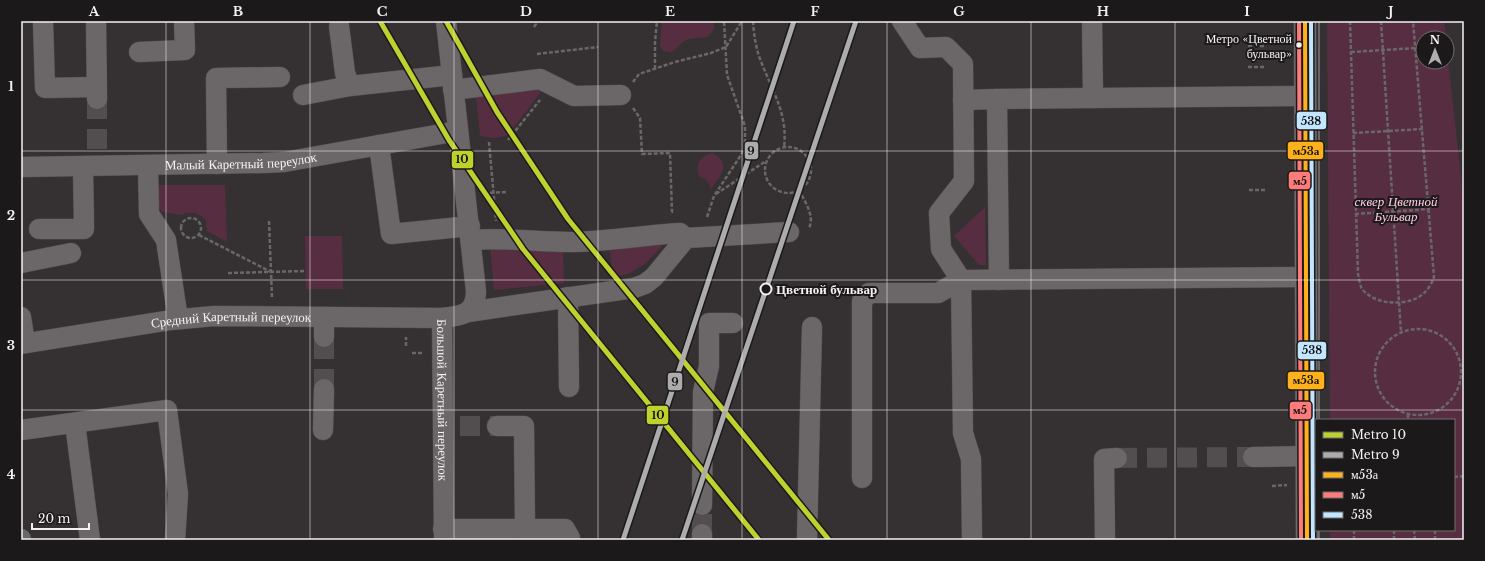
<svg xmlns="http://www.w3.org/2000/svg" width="1485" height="561" viewBox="0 0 1485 561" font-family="'Libre Baskerville',serif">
<rect width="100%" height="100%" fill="#353133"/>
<path fill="#572d42" d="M662 21H714V28L709 36C702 39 694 37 686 40 676 44 677 57 662 50L660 45Z
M1327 21H1444L1446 38H1423V62H1447V50L1464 205V540H1330V530H1454V420H1330Z
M544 88 508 135C502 138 487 139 480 135L476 95Z
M712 153C733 163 720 176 711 189 709 182 706 179 699 176 694 164 701 156 712 153Z
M158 185H225L227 242 207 231 206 221 203 217 195 213H186L182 215 162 212 159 207Z
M985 207 986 265H979L954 236Z
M305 236H342L343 289H306Z
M669 239 645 264 630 273 613 278 609 245Z
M490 245 563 249 564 283 494 290Z"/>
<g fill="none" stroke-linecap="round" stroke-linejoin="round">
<path stroke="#524e50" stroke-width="20" stroke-dasharray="20 10" stroke-linecap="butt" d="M97 99V149
M324 389V337
M460 426H497
M1117 458 1253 457
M702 534V505"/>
<defs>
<g id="minor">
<path d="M43 21 45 88 96 87"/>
<path d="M96 21 97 99"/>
<path d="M1092 21 1093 98"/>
<path d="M339 26 345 73 350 86"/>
<path d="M139 52 185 50 184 21"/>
<path d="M453 90 540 79 574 96 621 95"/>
<path d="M303 95 350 86 452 75"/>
<path d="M963 100 997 99"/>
<path d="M379 145 391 234 470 226"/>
<path d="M217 164 216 78 280 77"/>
<path d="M148 166 149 214 166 240 178 319"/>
<path id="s1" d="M21 167 263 163 284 162 458 131"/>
<path d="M39 229H84L83 167"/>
<path d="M471 240C504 237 537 242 569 242 606 242 643 235 680 233L686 238"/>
<path d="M21 263 71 253"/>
<path d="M999 280 997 99 1305 96"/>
<path d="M568 297 569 387"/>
<path d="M468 312 634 288 645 284 654 277 686 238 789 232"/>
<path d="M21 317 25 343"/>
<path d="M324 317V337"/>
<path id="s2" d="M442 318 444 540"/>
<path id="s3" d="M21 344 171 320 214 316 442 318C462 316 476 314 476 291L446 21"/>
<path d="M75 423 90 540"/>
<path d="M21 430 167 410 178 494 175 540"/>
<path d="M323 430 324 389"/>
<path d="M1253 457 1307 456"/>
<path d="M862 478V301L869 293H938L961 280 941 249 939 213 964 181 963 64 946 47 920 48 902 21"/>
<path d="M702 505 703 392 709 366V323H733"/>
<path d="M443 529H525L524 426H497"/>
<path d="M525 529H565L570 538V540"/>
<path d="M21 539V540"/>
<path d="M702 540V534"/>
<path d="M807 540 812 327"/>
<path d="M972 540 971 459 963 433 961 280 1306 277"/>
<path d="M1105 540 1104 459 1117 458"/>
</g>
<path id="major" d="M1305 21 1307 540"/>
</defs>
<use href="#minor" stroke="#504d4f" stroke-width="21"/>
<use href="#major" stroke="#504d4f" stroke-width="23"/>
<path stroke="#6a6769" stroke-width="2.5" stroke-dasharray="4 2" stroke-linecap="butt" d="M753 21C754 36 756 50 762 64 773 92 788 115 784 147
M1350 21 1358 274C1359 279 1360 285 1362 289 1374 304 1401 306 1417 298 1425 294 1431 286 1434 277L1413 21
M1381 21 1401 333
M534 27 536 24V21
M1248 46H1264
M1351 52 1416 48
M537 54 598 47
M1248 67H1265
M655 69V42L657 21
M633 82 639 74 675 62 711 53 726 47 742 21
M633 108 640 118 642 154 670 153 672 212 670 214
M1353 133 1423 129
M508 140 540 100
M489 142 496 221
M765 170a23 23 0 1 1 46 0a23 23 0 1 1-46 0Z
M799 190C805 202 815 216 809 228
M1249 190H1266
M484 193 506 192
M716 194 766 161
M1355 214 1430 209
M707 217 714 196 741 155 744 149 745 141V126L727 75 724 21
M181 228a10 10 0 1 1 20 0a10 10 0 1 1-20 0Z
M269 221 272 298
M199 235 271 272
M228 273 305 271
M1375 372a43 43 0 1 1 86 0a43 43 0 1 1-86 0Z
M406 346V337
M412 353H423
M1408 414V420
M1454 477 1464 476
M1272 486 1287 485
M1394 530V540
M1414 530 1415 540
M1435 530V540
M1354 540V530"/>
<use href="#minor" stroke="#6b6769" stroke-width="20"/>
<use href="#major" stroke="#6a6c6b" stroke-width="22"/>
<defs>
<path id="bus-1" d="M1305 21 1307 540"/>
<path id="bus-2" d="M1299 21 1301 540"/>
<path id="bus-3" d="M1311 21 1313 540"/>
</defs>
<use href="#bus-1" stroke="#1c191a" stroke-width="7"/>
<use href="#bus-2" stroke="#1c191a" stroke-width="7"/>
<use href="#bus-3" stroke="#1c191a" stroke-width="7"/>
<use href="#bus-1" stroke="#ffb11c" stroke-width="4"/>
<use href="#bus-2" stroke="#fd7b7a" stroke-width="4"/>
<use href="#bus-3" stroke="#c2e6ff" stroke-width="4"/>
<defs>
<path id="metro-1" d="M380 21 449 140 523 249 759 540
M446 21 497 112 568 219 829 540"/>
<path id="metro-2" d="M623 540 794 21
M682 540 856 21"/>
</defs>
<use href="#metro-1" stroke="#1c191a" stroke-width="8"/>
<use href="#metro-2" stroke="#1c191a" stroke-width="8"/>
<use href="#metro-1" stroke="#bed12c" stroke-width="5"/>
<use href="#metro-2" stroke="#adacac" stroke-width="5"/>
</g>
<path fill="none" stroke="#f5f0f2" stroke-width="1" stroke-opacity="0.55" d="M166 21V540M310 21V540M454 21V540M598 21V540M742 21V540M887 21V540M1031 21V540M1175 21V540M1319 21V420M21 151H1464M21 280H1464M21 410H1464M1319 530V540"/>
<circle fill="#f5f0f2" stroke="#1c191a" stroke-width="1.5" cx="1299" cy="45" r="3.5"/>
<circle fill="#1c191a" stroke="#f5f0f2" stroke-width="2" cx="766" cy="289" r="5.5"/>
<g text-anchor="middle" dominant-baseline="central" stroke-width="4" stroke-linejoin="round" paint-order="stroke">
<g font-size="12" fill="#f5f0f2" stroke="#1c191a" text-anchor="end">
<text x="1292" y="38">Метро «Цветной<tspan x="1292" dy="15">бульвар»</tspan></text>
</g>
<g font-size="13" fill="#f5f0f2" stroke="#1c191a">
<text stroke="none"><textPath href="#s1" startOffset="220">Малый Каретный переулок</textPath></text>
<text stroke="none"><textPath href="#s3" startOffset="212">Средний Каретный переулок</textPath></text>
<text stroke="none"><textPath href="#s2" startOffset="82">Большой Каретный переулок</textPath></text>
</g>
<g font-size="13" font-style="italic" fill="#fecce2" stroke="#1c191a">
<text x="1396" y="201">сквер Цветной<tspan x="1396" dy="15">Бульвар</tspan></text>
</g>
<g font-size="13" font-weight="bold" fill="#f5f0f2" stroke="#1c191a" text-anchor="start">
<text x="776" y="289">Цветной бульвар</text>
</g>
</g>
<g stroke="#1c191a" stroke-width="1.5">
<rect x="1296" y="111" width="31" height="19" rx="4" fill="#c2e6ff"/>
<rect x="744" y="141" width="15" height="19" rx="4" fill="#adacac"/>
<rect x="1287" y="141" width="37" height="19" rx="4" fill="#ffb11c"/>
<rect x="451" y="150" width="23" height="19" rx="4" fill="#bed12c"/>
<rect x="1288" y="171" width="23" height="19" rx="4" fill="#fd7b7a"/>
<rect x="1297" y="341" width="30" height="19" rx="4" fill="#c2e6ff"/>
<rect x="1287" y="371" width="38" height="19" rx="4" fill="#ffb11c"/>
<rect x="667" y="372" width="16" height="19" rx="4" fill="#adacac"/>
<rect x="1289" y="401" width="23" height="19" rx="4" fill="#fd7b7a"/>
<rect x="646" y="405" width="23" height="20" rx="4" fill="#bed12c"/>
</g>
<g font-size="11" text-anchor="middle" font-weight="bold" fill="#111">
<text x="1311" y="125">538</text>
<text x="751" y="155">9</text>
<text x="1306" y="155">м53а</text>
<text x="462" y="163">10</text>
<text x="1300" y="185">м5</text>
<text x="1312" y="354">538</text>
<text x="1306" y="384">м53а</text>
<text x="675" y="386">9</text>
<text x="1300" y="414">м5</text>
<text x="658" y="419">10</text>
</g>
<rect width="1485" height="561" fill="none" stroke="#1c191a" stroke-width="44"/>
<rect x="1315" y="419" width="140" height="112" fill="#1c191a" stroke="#736f70"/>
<rect x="1323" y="432" width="20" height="6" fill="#bed12c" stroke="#736f70"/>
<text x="1351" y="439" font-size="12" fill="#f5f0f2">Metro 10</text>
<rect x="1323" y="452" width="20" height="6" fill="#adacac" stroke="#736f70"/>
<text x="1351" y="459" font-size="12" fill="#f5f0f2">Metro 9</text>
<rect x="1323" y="472" width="20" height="6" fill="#ffb11c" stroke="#736f70"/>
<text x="1351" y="479" font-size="12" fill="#f5f0f2">м53а</text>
<rect x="1323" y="492" width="20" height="6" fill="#fd7b7a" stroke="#736f70"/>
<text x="1351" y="499" font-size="12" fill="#f5f0f2">м5</text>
<rect x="1323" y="512" width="20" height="6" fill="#c2e6ff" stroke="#736f70"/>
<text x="1351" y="519" font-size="12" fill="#f5f0f2">538</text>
<g transform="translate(1435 50)"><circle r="19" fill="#1c191a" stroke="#736f70"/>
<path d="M0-3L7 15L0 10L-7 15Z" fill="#b2adaf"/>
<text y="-6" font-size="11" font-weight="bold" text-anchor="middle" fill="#f5f0f2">N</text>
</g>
<path d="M32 523v6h57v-6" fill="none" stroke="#f5f0f2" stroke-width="2"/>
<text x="38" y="523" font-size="12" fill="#f5f0f2" stroke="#1c191a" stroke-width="3" paint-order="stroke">20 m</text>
<rect x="22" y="22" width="1441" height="517" fill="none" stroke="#f5f0f2" stroke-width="1.5"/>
<g font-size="13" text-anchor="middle" font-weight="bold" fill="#f5f0f2">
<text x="94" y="16">A</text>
<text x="238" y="16">B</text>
<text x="382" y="16">C</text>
<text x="526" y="16">D</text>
<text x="670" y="16">E</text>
<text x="815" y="16">F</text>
<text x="959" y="16">G</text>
<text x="1103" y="16">H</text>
<text x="1247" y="16">I</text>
<text x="1391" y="16">J</text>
<text x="11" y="91">1</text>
<text x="11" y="220">2</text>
<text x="11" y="350">3</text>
<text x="11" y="479">4</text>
</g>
</svg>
